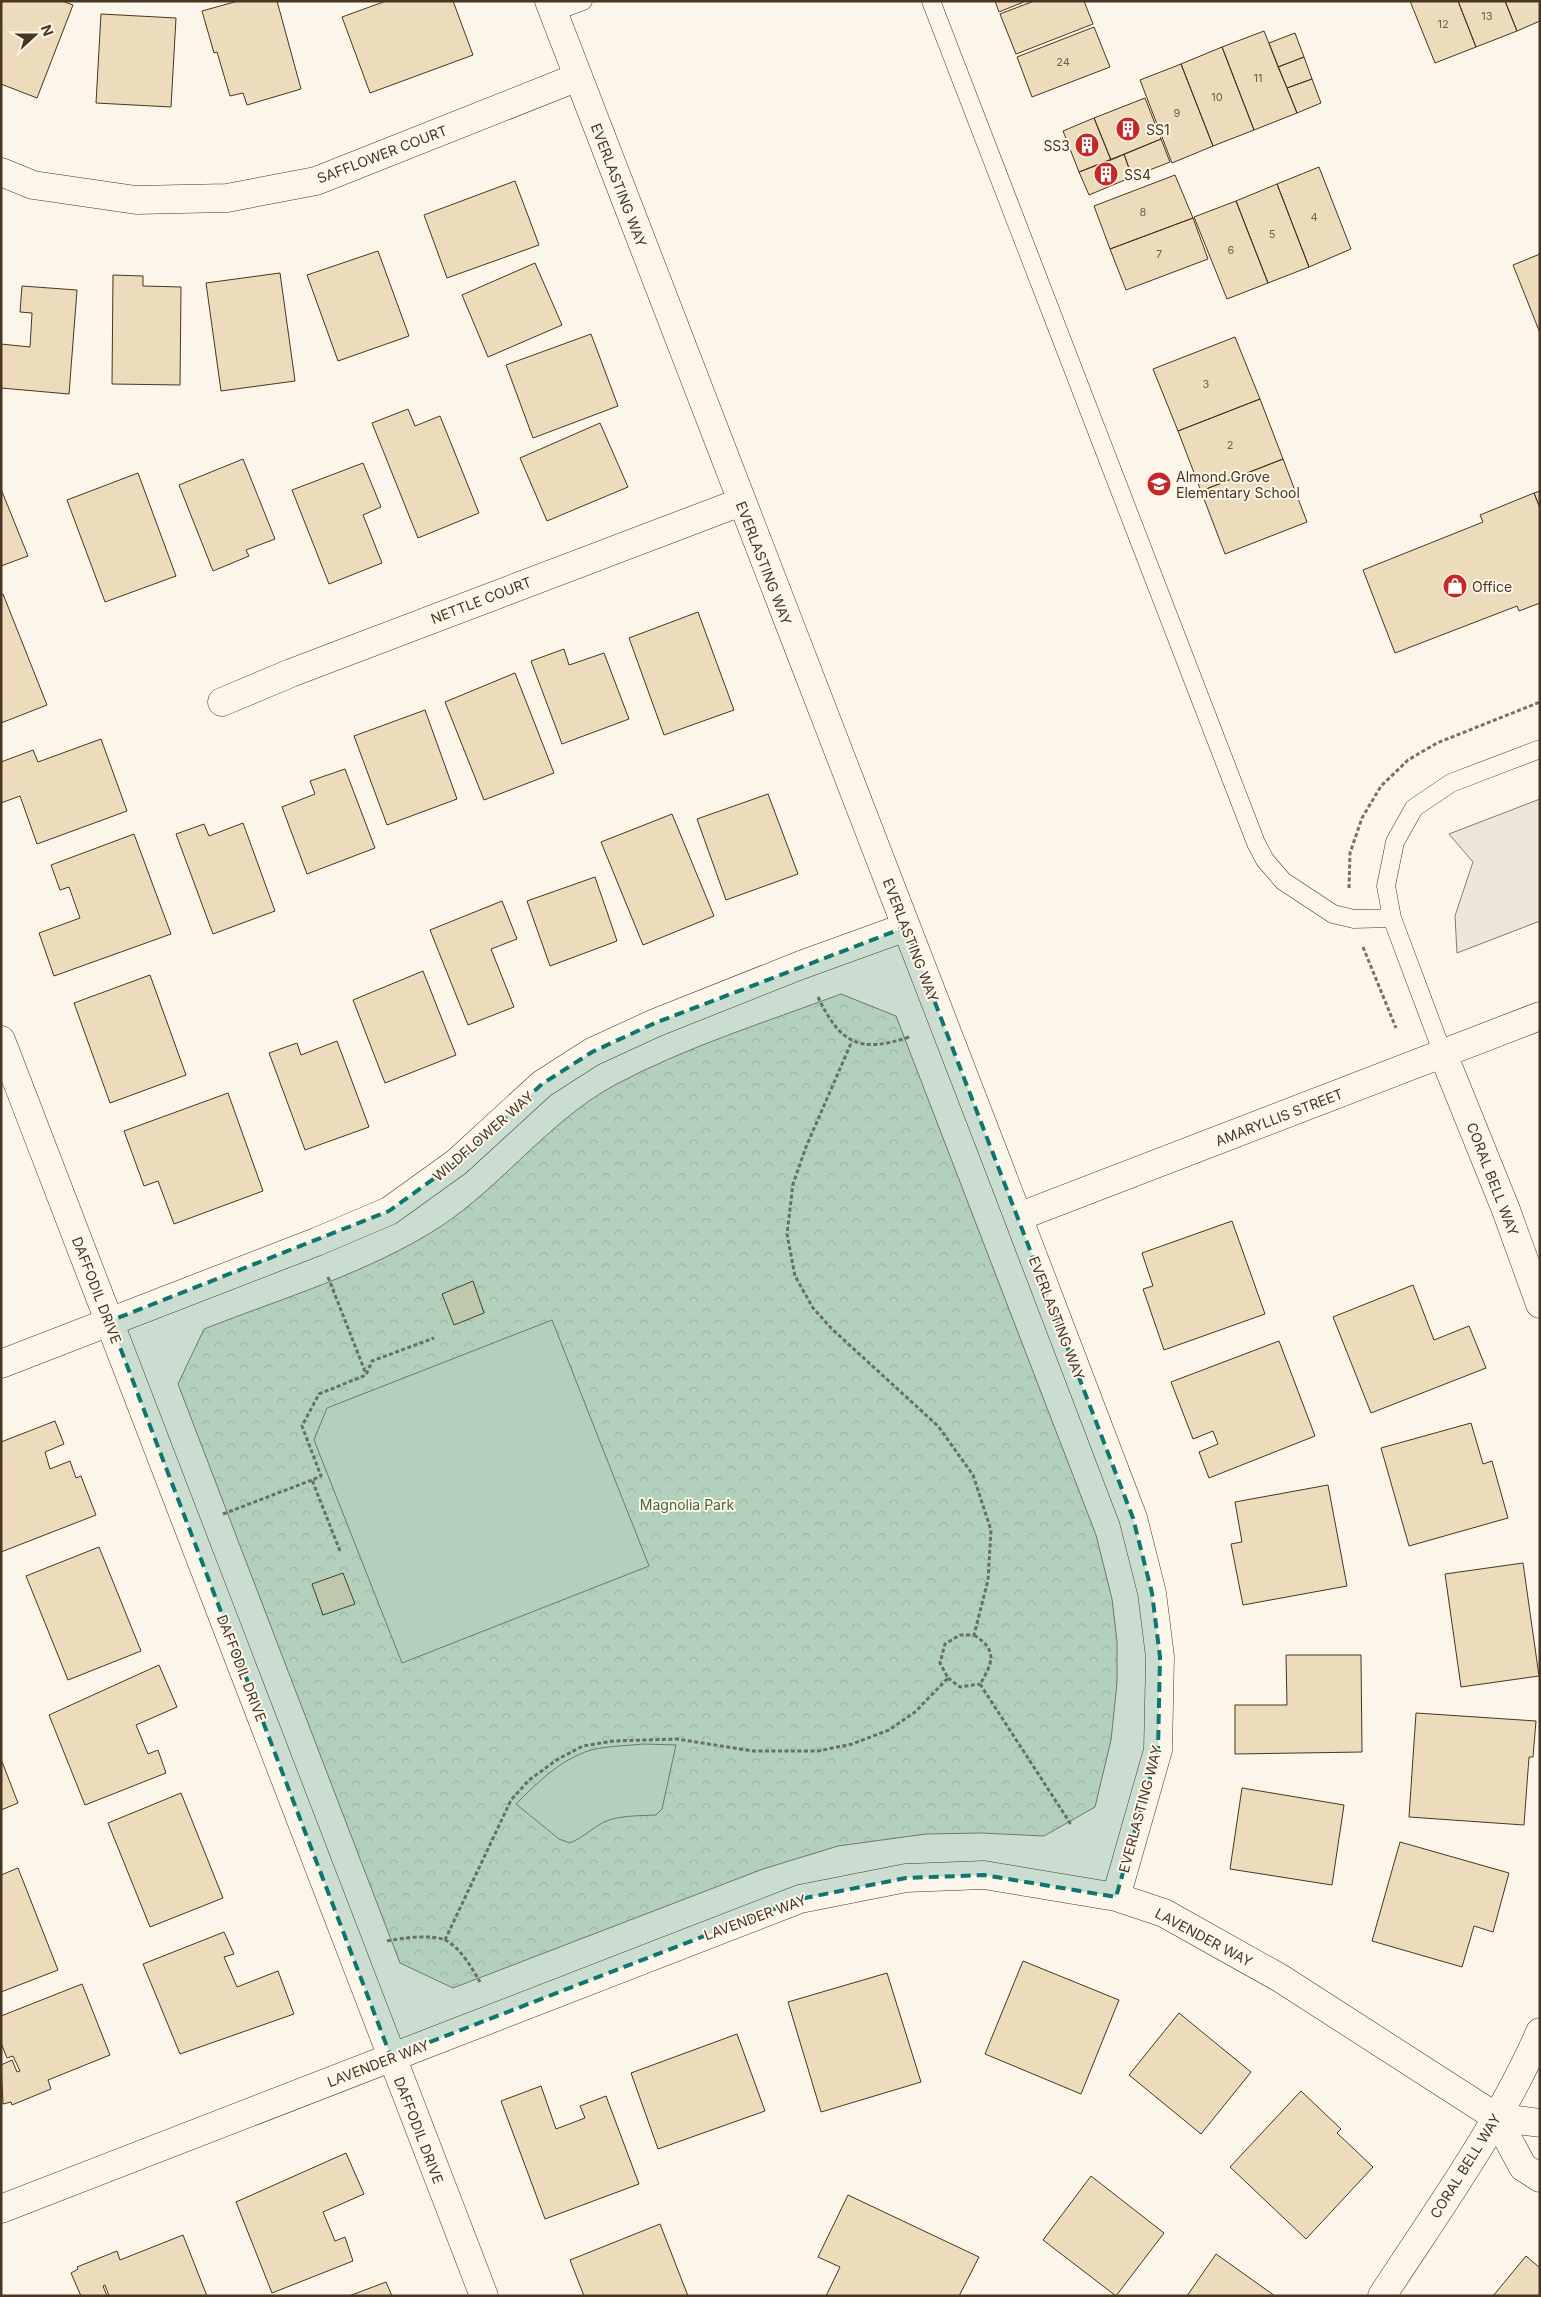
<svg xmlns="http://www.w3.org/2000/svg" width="1541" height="2297" viewBox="0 0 1541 2297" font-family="Inter,sans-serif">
<defs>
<pattern id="park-crowns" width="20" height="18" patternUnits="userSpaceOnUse" patternTransform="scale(1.25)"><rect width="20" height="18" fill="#dce7d0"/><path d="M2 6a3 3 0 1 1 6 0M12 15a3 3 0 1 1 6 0" fill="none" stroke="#bec7b2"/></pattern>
</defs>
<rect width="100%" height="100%" fill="#fbf6e9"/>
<path fill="url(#park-crowns)" stroke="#887966" d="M841 994 896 1016 1096 1535 1112 1599 1117 1641V1683L1111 1740 1095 1807 1044 1836 981 1833 926 1834 838 1846 763 1869 453 1988 400 1963 178 1384 204 1329C283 1298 368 1273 440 1227 502 1186 547 1123 613 1086 683 1048 766 1022 841 994Z"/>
<path fill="#dce7d0" stroke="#887966" d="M552 1320 649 1566 402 1663 314 1440 327 1408Z
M643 1744 676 1745 662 1809 656 1815C639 1816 620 1815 604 1822 592 1828 583 1838 570 1843L559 1839 516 1804C536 1784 558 1762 585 1752 602 1746 624 1746 643 1744Z"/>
<path fill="#ede7d9" stroke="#887966" d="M1540 799V921L1457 953 1455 916 1473 862 1449 834Z"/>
<path fill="#ecdcbc" stroke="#4a3520" d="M1 1H62L73 5 37 98 1 84Z
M238 1H277L301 89 247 105 243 93 230 96 217 52 214 53 202 11Z
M386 1H453L473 55 370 93 342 17Z
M995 1H1026L999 12Z
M1034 1H1084L1093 24 1016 54 1000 14Z
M1410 1H1458L1476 47 1435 63Z
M1458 1H1505L1517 31 1476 47Z
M1505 1H1540V21L1517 31Z
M101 14 176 18 171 107 96 103Z
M1094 27 1110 67 1032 97 1017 57Z
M1264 31 1297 113 1254 130 1222 47Z
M1295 33 1304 57 1278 67 1269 43Z
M1222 47 1254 130 1213 146 1181 64Z
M1304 57 1312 79 1287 88 1278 67Z
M1181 64 1213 146 1172 163 1140 80Z
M1312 79 1321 103 1297 113 1287 88Z
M1145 98 1161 139 1111 160 1094 118Z
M1094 118 1111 160 1079 172 1063 131Z
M1161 139 1170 162 1132 177 1124 154Z
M1124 154 1132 177 1089 195 1079 172Z
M1319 167 1351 249 1309 267 1277 184Z
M1175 175 1193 218 1110 249 1094 206Z
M515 181 539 245 447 278 424 215Z
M1277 184 1309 267 1268 283 1236 201Z
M1236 201 1268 283 1227 299 1194 217Z
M1193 218 1208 259 1126 290 1110 249Z
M378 251 409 336 338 361 307 275Z
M1540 254V333L1513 265Z
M535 263 562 325 488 357 462 295Z
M280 273 295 381 221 391 206 283Z
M113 275 143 276V286L181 287 180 385 112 384Z
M22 286 77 290 69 394 1 388V344L30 347 32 313 20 312Z
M591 334 618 406 533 438 506 365Z
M1235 337 1260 399 1178 431 1153 369Z
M1260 399 1283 459 1201 491 1178 431Z
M408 409 415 426 440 416 479 513 418 538 372 423Z
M600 423 628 487 547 521 520 458Z
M243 459 275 539 246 550 249 556 213 571 179 485Z
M1283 459 1307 522 1225 554 1201 491Z
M363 463 381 507 363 515 382 563 329 584 292 490Z
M138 473 176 576 105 602 67 500Z
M1 489 28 556 1 566Z
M1540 491V508L1534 493Z
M1534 493 1540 508V603L1519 611 1517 606 1395 653 1363 570 1483 522 1480 515Z
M3 594 47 705 1 723V595Z
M698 612 734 710 664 735 629 638Z
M564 649 569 665 604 653 629 719 562 744 531 661Z
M515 673 554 773 484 800 445 702Z
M425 710 457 799 387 825 354 736Z
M101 739 127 811 37 844 20 796 1 803V762L33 750 38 762Z
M345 769 375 848 307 874 282 807 315 794 310 781Z
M768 794 798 874 726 900 697 819Z
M672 814 714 916 643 945 601 842Z
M243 823 275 911 213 934 176 834 204 824 209 836Z
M134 834 171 934 54 976 39 933 80 918 69 887 60 890 51 865Z
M595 877 617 941 550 966 527 901Z
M502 901 517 939 491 949 514 1007 468 1025 430 930Z
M423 971 456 1055 385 1083 353 1000Z
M150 975 186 1075 110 1103 74 1003Z
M337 1041 369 1127 305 1150 269 1053 297 1043 301 1055Z
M228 1093 263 1191 174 1224 158 1181 144 1186 124 1131Z
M1232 1221 1265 1314 1164 1350 1143 1289 1153 1286 1142 1253Z
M473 1281 484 1313 454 1325 442 1294Z
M1413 1285 1434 1340 1469 1326 1486 1368 1371 1413 1333 1317Z
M1279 1341 1315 1436 1209 1478 1199 1452 1218 1444 1213 1431 1193 1439 1171 1382Z
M55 1421 64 1444 45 1452 50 1469 70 1461 76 1478 81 1476 96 1515 1 1552V1442Z
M1471 1423 1483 1464 1492 1461 1508 1518 1409 1546 1381 1448Z
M1328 1485 1347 1586 1243 1605 1231 1544 1242 1542 1235 1502Z
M99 1547 141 1651 68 1680 26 1576Z
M1523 1563 1539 1676 1461 1687 1445 1574Z
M343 1573 355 1604 323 1615 312 1584Z
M1286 1655H1361L1362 1752 1235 1754V1705H1287Z
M159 1665 177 1707 136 1725 148 1754 158 1750 166 1773 85 1805 49 1715Z
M1416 1713 1536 1721 1533 1757H1529L1524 1825 1409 1817Z
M1 1759 18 1803 1 1810Z
M1242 1788 1344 1805 1332 1885 1230 1869Z
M181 1793 223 1898 150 1927 108 1823Z
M1400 1842 1509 1873 1493 1932 1474 1926 1462 1967 1372 1941Z
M18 1868 58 1970 1 1992V1875Z
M224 1932 234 1954 224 1957 237 1987 278 1971 294 2014 180 2054 143 1964Z
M1023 1961 1119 2000 1081 2094 985 2054Z
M887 1973 921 2082 821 2112 788 2002Z
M82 1984 110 2055 48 2080 51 2089 12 2105 11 2102 3 2104 1 2065 12 2060 17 2072 20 2071 13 2056 7 2058 1 2043V2016Z
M1179 2013 1251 2072 1201 2134 1129 2075Z
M737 2034 765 2111 658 2149 631 2073Z
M541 2086 556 2129 585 2118 580 2106 606 2096 639 2184 545 2219 501 2101Z
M1301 2091 1341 2129 1337 2133 1373 2167 1306 2239 1230 2167Z
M346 2153 364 2194 323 2212 335 2241 345 2237 353 2261 272 2293 236 2202Z
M1091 2176 1164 2233 1116 2296 1043 2240Z
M848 2195 979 2257 959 2296H826L840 2267 818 2257Z
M660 2224 688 2296H584L570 2260Z
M183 2235 207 2296H109L105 2285 103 2286 107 2296H81L71 2273 78 2269 77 2267 117 2251 120 2260Z
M1216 2254 1275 2296H1187Z
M1526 2256 1540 2268V2296H1493Z
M386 2282 392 2296H349Z"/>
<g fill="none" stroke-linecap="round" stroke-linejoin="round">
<defs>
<path id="service" d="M931 1 1256 843 1265 860 1283 881 1333 914 1354 919 1392 918
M553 12 583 1
M1443 1054 1392 918 1386 886 1395 842 1414 808 1451 783 1540 749"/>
<path id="minor" d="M549 1 999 1167 1133 1518 1152 1593 1160 1657 1158 1750 1116 1897
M1 172 33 185 136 200 227 198 316 181 578 77
M222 702 291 673 741 502
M1 1040 484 2296
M1443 1054 1506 1210 1540 1304
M1018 1217 1540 1016
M1 1364 316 1242 389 1211 457 1162 542 1084 592 1052 655 1023 801 965 906 927
M1496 2117 1523 2167 1540 2178
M1 2209 800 1899 906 1878 984 1875 1116 1897 1164 1913 1280 1978 1496 2117 1540 2123
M1382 2296C1438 2210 1499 2126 1540 2032"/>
</defs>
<use href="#service" stroke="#4a3520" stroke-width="19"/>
<use href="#minor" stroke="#4a3520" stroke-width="29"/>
<path stroke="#7f6f5c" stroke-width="3" stroke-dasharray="4 2.5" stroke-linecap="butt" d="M1349 888 1350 853 1362 818 1381 786 1408 760 1437 743 1540 702
M1363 947 1396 1028
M818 997C840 1043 859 1054 909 1037
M328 1277 366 1374
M223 1514 312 1480
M340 1551 312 1480 321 1476 302 1426 319 1394 366 1375 372 1361 434 1338
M974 1635C998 1650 993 1663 980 1684L1072 1826
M948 1678 960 1687 980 1684
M445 1940 511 1800 529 1780 558 1759 583 1746 613 1741 677 1739 753 1751H818L852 1744 889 1730 915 1712 948 1678 940 1663 945 1644 960 1635H974L988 1580 991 1530 973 1475 938 1426 832 1329 813 1308 795 1276 787 1234 793 1184 806 1147 852 1041
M387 1941C401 1938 431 1934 445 1940 460 1947 472 1968 480 1982"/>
<use href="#service" stroke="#fbf6e9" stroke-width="18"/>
<use href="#minor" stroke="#fbf6e9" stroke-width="28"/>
</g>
<path fill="#0f766e" fill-opacity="0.2" stroke="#0f766e" stroke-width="4" stroke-dasharray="10 6" stroke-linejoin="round" d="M906 927 1133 1518 1152 1593 1160 1657 1158 1750 1116 1897 984 1875 906 1878 800 1899 391 2057 110 1321 389 1211 457 1162 542 1084 592 1052 655 1023Z"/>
<defs>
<symbol id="building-disc" viewBox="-11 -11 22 22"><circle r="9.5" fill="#c62828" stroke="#fbf6e9"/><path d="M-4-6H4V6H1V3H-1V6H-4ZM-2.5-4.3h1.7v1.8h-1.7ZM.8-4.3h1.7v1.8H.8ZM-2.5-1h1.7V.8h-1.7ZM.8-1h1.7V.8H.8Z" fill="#fff"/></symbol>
<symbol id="school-disc" viewBox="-11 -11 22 22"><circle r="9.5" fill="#c62828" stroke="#fbf6e9"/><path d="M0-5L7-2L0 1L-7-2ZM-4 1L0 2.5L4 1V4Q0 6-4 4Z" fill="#fff"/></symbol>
<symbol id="shop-disc" viewBox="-11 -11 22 22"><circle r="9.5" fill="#c62828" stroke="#fbf6e9"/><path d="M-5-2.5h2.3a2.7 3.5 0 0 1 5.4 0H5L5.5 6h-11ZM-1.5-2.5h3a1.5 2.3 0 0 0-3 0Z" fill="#fff"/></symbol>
</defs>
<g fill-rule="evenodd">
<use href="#building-disc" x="1114" y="115" width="28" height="28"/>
<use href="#building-disc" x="1073" y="131" width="28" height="28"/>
<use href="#building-disc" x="1092" y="160" width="28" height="28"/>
<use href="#school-disc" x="1145" y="470" width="28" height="28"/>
<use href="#shop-disc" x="1441" y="572" width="28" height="28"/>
</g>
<g text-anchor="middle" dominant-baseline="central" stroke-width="4" stroke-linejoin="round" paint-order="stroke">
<g font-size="11" fill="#725f47">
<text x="1487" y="16">13</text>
<text x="1443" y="24">12</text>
<text x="1063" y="62">24</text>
<text x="1258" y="78">11</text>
<text x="1217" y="97">10</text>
<text x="1177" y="113">9</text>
<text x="1143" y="212">8</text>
<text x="1314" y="217">4</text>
<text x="1272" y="234">5</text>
<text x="1231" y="250">6</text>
<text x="1159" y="254">7</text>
<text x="1206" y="384">3</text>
<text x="1230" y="445">2</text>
</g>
<g font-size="14" fill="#4a3520" stroke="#fbf6e9" text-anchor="start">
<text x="1146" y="129">SS1</text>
<text x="1070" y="145" text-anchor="end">SS3</text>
<text x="1124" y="174">SS4</text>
<text x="1176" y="476">Almond Grove<tspan x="1176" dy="16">Elementary School</tspan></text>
<text x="1472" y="586">Office</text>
</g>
<g font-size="14" fill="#4a3520" stroke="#fbf6e9">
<text transform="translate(382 154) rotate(-21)">SAFFLOWER COURT</text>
<text transform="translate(619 185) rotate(69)">EVERLASTING WAY</text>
<text transform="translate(764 563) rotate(69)">EVERLASTING WAY</text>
<text transform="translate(481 600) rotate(-21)">NETTLE COURT</text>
<text transform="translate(911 940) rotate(69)">EVERLASTING WAY</text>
<text transform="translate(1279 1117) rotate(-21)">AMARYLLIS STREET</text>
<text transform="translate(483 1136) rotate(-41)">WILDFLOWER WAY</text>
<text transform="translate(1493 1179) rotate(69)">CORAL BELL WAY</text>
<text transform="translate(97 1290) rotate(69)">DAFFODIL DRIVE</text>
<text transform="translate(1057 1318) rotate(69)">EVERLASTING WAY</text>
<text transform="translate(242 1668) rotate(69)">DAFFODIL DRIVE</text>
<text transform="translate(1140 1809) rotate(-75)">EVERLASTING WAY</text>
<text transform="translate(755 1917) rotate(-20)">LAVENDER WAY</text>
<text transform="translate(1204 1937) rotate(28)">LAVENDER WAY</text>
<text transform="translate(378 2063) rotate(-21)">LAVENDER WAY</text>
<text transform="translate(419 2130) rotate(69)">DAFFODIL DRIVE</text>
<text transform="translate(1465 2166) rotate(-58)">CORAL BELL WAY</text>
</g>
<g font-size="14" fill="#436837" stroke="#fbf6e9">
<text x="687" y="1504">Magnolia Park</text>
</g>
</g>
<rect width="1541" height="2297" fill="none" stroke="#4a3520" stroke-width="5"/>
<g transform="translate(35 35) rotate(69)" stroke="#fbf6e9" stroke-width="4" paint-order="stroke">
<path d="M0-4L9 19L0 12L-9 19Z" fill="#4a3520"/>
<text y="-8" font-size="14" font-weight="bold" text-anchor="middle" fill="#4a3520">N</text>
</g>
</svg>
